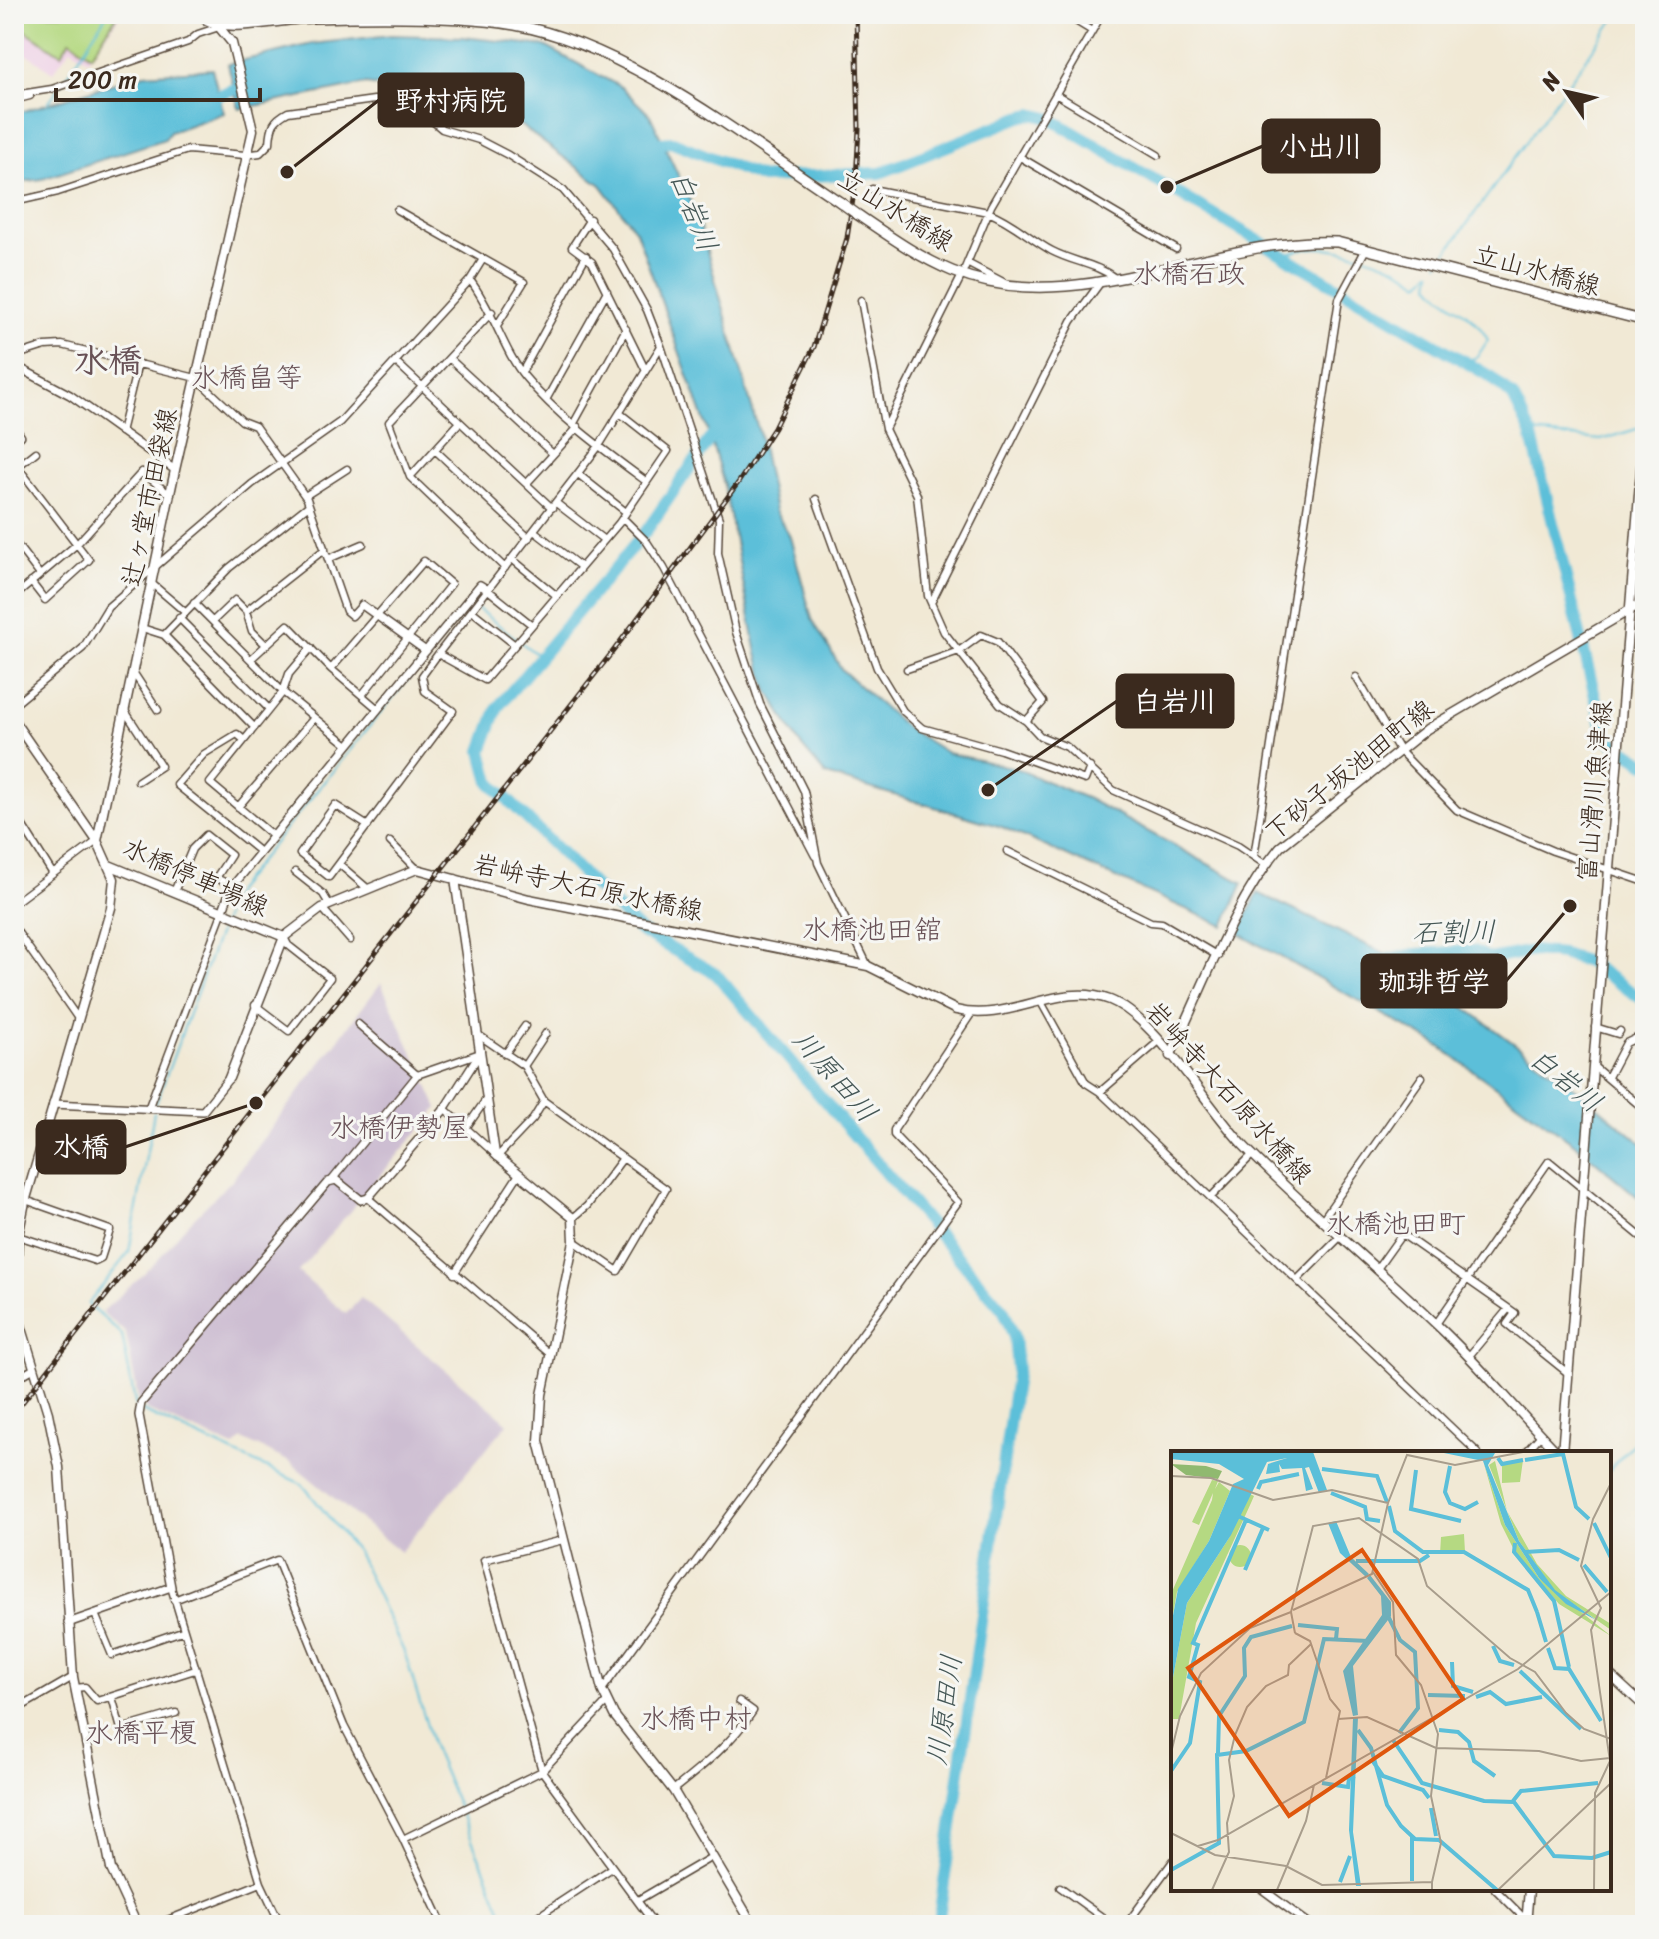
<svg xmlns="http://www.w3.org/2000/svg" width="1659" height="1939" viewBox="0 0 1659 1939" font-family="Sriracha,'Klee One',sans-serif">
<rect width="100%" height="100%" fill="#f6f6f2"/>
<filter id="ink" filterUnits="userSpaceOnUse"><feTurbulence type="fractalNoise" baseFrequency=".0125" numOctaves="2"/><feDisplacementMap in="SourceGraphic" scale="16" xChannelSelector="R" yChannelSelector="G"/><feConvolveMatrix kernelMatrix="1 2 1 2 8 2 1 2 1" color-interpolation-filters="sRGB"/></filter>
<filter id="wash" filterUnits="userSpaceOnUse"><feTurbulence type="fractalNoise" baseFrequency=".006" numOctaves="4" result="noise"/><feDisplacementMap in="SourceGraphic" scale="32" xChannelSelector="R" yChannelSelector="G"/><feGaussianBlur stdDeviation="1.8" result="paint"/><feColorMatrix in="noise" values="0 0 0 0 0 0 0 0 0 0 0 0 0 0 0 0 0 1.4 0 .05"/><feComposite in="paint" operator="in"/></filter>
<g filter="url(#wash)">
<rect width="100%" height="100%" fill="#f1e9d5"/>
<path fill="#efd0e6" d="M14 14H121L88 60 71 48 53 72 14 45Z"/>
<path fill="#cdbed2" d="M381 983 438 1108 298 1272 346 1314 361 1298 508 1423 400 1552 290 1462 242 1439 234 1447 147 1410 138 1397 126 1333 102 1312 154 1264 185 1227 232 1180Z"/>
<path fill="#b5d982" stroke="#788250" stroke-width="2" d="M14 14H118L91 55 70 40 61 54 14 23Z"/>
<path fill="#5bbfd9" stroke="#4b747c" stroke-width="2" d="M391 35 462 37 545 46 621 87 650 115 696 213 760 436 775 511 790 537 812 619 842 670 904 726 947 753 1015 768 1088 799 1243 883 1224 926 1002 827 826 775 799 743 768 691 757 654 724 485 709 434 636 231 601 185 520 125 446 97 366 84 239 109 228 64 312 44Z
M212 69 224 113 170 132 165 139 42 179 14 183V114L144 74Z
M1258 893 1403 962 1580 1092 1645 1146V1203L1575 1144 1436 1044 1238 933Z"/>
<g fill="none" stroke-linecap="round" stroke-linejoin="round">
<path stroke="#5bbfd9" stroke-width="2" d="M62 84 107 14
M48 103 58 89
M1287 256C1313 234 1399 262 1420 283L1431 271
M1439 263 1618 14
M1432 271 1430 284C1451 310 1469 306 1488 340L1477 357 1466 361
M1531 433 1601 440 1640 428
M227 911 235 891 470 603 540 657
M155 1106 225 916
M136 1408 122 1335 88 1304 129 1252 154 1112
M142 1411 302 1484 357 1552 405 1654 435 1752 508 1925
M1609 1470 1645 1431
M1609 1664 1645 1699
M14 1917 21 1925
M171 1925H176"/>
<path stroke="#5bbfd9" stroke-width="12" d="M204 101 250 83
M650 144 673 142 762 178 880 173 1020 117 1032 114 1049 118 1491 377 1513 397 1531 433 1605 737 1645 763
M718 427 647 530 498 707 482 751 490 782 640 931 716 974 1004 1311 1014 1337 1017 1368 938 1925
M1378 961 1416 954 1473 951 1490 959 1533 951 1562 954 1587 962 1645 1001"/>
</g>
</g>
<g filter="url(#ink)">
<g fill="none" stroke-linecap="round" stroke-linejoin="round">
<defs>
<path id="minor" d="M1064 14 1092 31
M526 27 527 14
M14 95 52 89 188 42 198 34 219 27
M1057 95 1158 155
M14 100 30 96
M1020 157 1176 249
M872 189 988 212C1013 222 1030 239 1052 251 1073 262 1097 264 1115 278
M14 202 58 192 188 150 245 155 260 153 270 143C271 126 273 120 288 112L374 100 410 102 442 129 479 140 508 155 563 190 613 249 647 310 661 346 719 519 718 553 736 632 760 704 804 791 818 863 868 966
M397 210 524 282 498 324
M590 219 572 247 592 262 645 369
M967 263 1003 282
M965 268 991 206 1102 14
M960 279 885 429 917 495 928 596 944 632 1000 704 1026 721 1040 736 1067 747 1113 790 1238 846 1266 865
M470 280C493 310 504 352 525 377 558 417 605 451 647 482
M861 300 885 429
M492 312 389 422 410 477 505 568
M14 356 45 346 62 345 196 378 242 421 255 426 307 499 346 611 352 616 362 605
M449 358 553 454
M396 362 552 508
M522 372 586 256
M547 398 607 291
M621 414 668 451 619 523 485 680 438 654 599 446 661 346
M574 423 626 329
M14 426 21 436 14 442
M121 432 138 363
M435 450 529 538
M14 462 89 560 45 600 31 582
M17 467 36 452
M578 474 626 512
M410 477 460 422
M527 483 578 427
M305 496 347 469
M816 499 877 668 903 711 922 728 1001 750 1085 780 1090 767
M556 503 604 540
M623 518 647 542 664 568 815 856
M534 531 581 567
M14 541 40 575
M328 559 363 544
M512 559 557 596
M151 583 185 612
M488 590 532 625
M14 597 77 544 142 472 169 494
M932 601 1072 321 1100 283
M194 603 283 692 348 745
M246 611 252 631 266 645
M472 611 515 645
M179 618 269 709
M213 621 235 600 246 611 325 549
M142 628 164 635 254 727
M164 635 229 568 309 505
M251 659 288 625 331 669
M907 669 959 651 981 635 998 642 1043 702 1026 721
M133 672 158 710
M1356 677 1399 750 1457 810 1553 851 1645 882
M362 695 451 584 424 561 331 669 378 709
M14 705 83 648 108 607 252 484 340 422 470 280 483 259
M125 711 161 766 138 781
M244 740 237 734 204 754 177 785 260 852
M238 807 313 719
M14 812 53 874
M368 826 335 805 300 854 329 877 453 711 425 691 422 676 438 654
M273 836 210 783 283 692 289 674 311 648
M390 842 417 869
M1007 851 1151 922 1162 923 1218 956
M1254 857 1339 299 1366 249
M339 864 367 888
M295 872 323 894 329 904
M174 892 192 849 206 835 231 855 216 878 233 886
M14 903 97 841
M322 908 350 940
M14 927 79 1020
M1041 1002 1086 1083 1100 1092 1478 1453
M255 1005 289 1031 330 978 288 945 284 937
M1595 1027 1618 1034 1620 1031
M477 1034 524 1066 544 1101 666 1189 618 1271 574 1241
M505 1054 525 1026
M524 1066 546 1033
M1593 1066 1645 1110
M417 1075 480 1053
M1608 1077 1626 1043 1645 1034
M1100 1092 1158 1042
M444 1108 495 1154
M148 1109 222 913
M466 1128 487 1098
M497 1157 533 1119 544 1101
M332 1180 417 1075 358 1024
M14 1196 110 1230 101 1258 95 1261 18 1236
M1211 1197 1253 1154
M368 1198 550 1354
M573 1218 587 1206 623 1158
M1322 1220 1422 1077
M1377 1269 1402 1234 1515 1313 1507 1324 1569 1374
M454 1274 519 1174
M1297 1280 1341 1236
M1436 1324 1549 1161 1645 1240
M1469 1356 1508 1309
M14 1380 33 1369
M1525 1453 1541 1435
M563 1540 484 1560 542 1771 655 1925
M171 1587 261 1883 281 1925
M174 1600 277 1560 344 1726 403 1839 443 1925
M95 1614 112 1655 182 1631
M75 1688 85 1687 97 1701 195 1670
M602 1690 958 1202 894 1135V1130L971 1014
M112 1697 121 1729 176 1713
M14 1711 73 1677
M673 1790C703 1766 731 1744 753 1711L739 1701
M403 1839 542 1771 607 1702
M1060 1887 1113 1925
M1495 1889 1531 1925
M638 1900 710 1858
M155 1925 261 1883
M525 1925 612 1868
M1126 1925 1173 1861"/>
<path id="tertiary" d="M14 365 70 395 175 470
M362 605 426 651
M222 913 231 888 480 585 488 590
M53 1104 203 1111 229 1078
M68 1623 171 1587 139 1415 141 1403 328 1182 336 1180 361 1200 368 1198 443 1111 480 1053
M1262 1889 1311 1925"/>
<path id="secondary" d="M14 721 97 841 114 879 111 908 25 1202 18 1236 16 1293 20 1322 48 1413 59 1467 73 1677 111 1869 137 1925
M97 841 175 470 253 130 232 43 219 27
M109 865 284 937
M455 879 495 1154 573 1218 574 1241 542 1395 539 1441 602 1690 614 1715 673 1790 753 1925
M1170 1056C1204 987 1231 906 1280 847L1427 729 1645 601
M229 1078 284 937 322 908 417 869 529 899 868 966 956 1010C1009 1024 1059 980 1110 1000 1156 1018 1208 1109 1245 1147 1306 1209 1374 1264 1437 1325 1480 1365 1517 1411 1558 1453
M1562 1453 1645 420
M1609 1674 1645 1707
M1526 1925 1529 1889"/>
<path id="primary" d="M205 14 207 20C229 33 285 18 314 18 375 16 456 15 515 25 628 45 745 139 840 202
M858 215C889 236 918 257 952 271 1078 322 1208 236 1337 242L1645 321"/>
</defs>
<use href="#minor" stroke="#564739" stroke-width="9"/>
<use href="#tertiary" stroke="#564739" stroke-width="10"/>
<use href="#secondary" stroke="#564739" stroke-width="11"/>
<use href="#primary" stroke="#564739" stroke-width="12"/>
<use href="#minor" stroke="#fff" stroke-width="6"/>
<use href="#tertiary" stroke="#fff" stroke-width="7"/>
<use href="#secondary" stroke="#fff" stroke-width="8"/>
<use href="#primary" stroke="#fff" stroke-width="9"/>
<defs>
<path id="rail" d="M14 1413 614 650 738 483 774 428 814 347 847 238 856 179 859 129 856 14"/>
</defs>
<use href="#rail" stroke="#3b2a1e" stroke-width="5"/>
<use href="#rail" stroke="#f6f6f2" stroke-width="2" stroke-dasharray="6" stroke-linecap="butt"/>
<defs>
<path id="primary-bridge" d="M840 202 858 215"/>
</defs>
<use href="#primary-bridge" stroke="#564739" stroke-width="12" stroke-linecap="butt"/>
<use href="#primary-bridge" stroke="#fff" stroke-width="9"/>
</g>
</g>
<g text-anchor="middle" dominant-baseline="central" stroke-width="6" stroke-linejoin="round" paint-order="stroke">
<g font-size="26" fill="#3b2a1e" stroke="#f6f6f2">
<text transform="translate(896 210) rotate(32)">立山水橋線</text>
<text transform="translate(1537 270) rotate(15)">立山水橋線</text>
<text transform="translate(149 497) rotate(-78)">辻ヶ堂市田袋線</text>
<text transform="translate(1349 770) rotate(-39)">下砂子坂池田町線</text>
<text transform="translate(1594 791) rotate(-85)">富山滑川魚津線</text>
<text transform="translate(196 877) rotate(24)">水橋停車場線</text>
<text transform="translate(588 887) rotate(12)">岩峅寺大石原水橋線</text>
<text transform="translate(1229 1092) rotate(48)">岩峅寺大石原水橋線</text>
</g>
<g font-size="28" font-style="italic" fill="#455756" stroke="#f6f6f2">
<text transform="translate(694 211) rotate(69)">白岩川</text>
<text transform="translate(1454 932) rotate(-1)">石割川</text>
<text transform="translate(835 1076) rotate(49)">川原田川</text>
<text transform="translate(1566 1080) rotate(39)">白岩川</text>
<text transform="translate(944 1710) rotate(-82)">川原田川</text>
</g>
<g font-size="28" fill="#685156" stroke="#f6f6f2">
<text x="1189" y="273">水橋石政</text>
<text x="247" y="377">水橋畠等</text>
<text x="872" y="929">水橋池田舘</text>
<text x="400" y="1127">水橋伊勢屋</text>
<text x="1396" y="1223">水橋池田町</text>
<text x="696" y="1718">水橋中村</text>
<text x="141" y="1732">水橋平榎</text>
</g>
<g font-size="34" font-weight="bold" fill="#685156" stroke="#f6f6f2">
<text x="108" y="361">水橋</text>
</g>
</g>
<g transform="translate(1171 1451)">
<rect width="440" height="440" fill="#f1e9d5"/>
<path d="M352 9 349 31 331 32V13ZM324 10 336 60 366 113 395 145 440 173V179L384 140 348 90 318 14ZM313 13 334 74 368 127 440 185 388 153 344 101 330 73ZM41 29 47 30 44 38 48 31 59 40 38 90 6 141 0 175V143L41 49 42 42 28 74 21 71ZM77 42 83 45 80 52 25 172 8 268H1L0 237 16 152 58 87ZM293 83 294 101 269 103 270 86ZM58 105a11 11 0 1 1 22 0a11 11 0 1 1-22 0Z" fill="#b5d982"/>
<path d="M0 13 35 15 51 20 47 28 15 24Z" fill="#90b970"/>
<path d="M0 1H142L156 39 148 42 138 16 134 17 142 38 135 40 131 17 111 18 108 13 109 21 95 23 97 13 116 7 96 11 60 84 16 152 0 237V175L7 138 38 90 62 33 73 28 48 13 0 8ZM268 1 324 2 317 14 348 90 384 139 425 169 395 153 368 127 334 74 312 10ZM165 70 180 106 198 123 195 126 169 102 157 72ZM199 124 220 151V165L182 215 187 264 182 265 172 220 211 164 210 145 196 127ZM187 266 182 381 190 435H185L178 379 182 267Z" fill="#5bbfd9"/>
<path fill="none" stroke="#5bbfd9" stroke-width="4" d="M327 7 331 13 352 9M354 9 392 3 405 56 418 68M279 15 274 41 279 52 294 58 307 51M151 18 206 25 216 51M245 19 240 58 290 70M87 38 90 31 128 23M160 42 194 56 196 68 209 70M218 55 224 80 252 101H293L357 139 366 161M67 65 98 79M423 72 440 107M344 92 343 101 383 150 398 216M354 101 388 99 408 109M185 110H249L258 104M413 114 436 141M74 119 92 77M366 161 375 191M217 165 229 189 244 201 247 257 228 282M127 174 166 178 165 188M322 195 329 210 343 214M377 197 384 217 398 218 430 270M281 211 282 235 302 241M349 220 410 278M257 244 294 245M305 246 319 241 335 253 371 246M187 279 200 297 216 354 230 375 244 388 268 389 326 439M268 279 287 281 298 291 303 310 324 325M222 289 251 332 313 350 343 351 383 405 421 407 440 401M47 302 48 265 74 225 73 197 80 186 121 175M201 309 212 325 252 339 258 347M0 320 19 292 29 231 18 226 27 194 22 192 75 69M151 332 177 336 178 327 184 328M342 350 350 340 427 332M260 357 265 385M241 386V430M0 419 48 392 46 304 75 300 133 271 153 188 198 190M169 431 179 405"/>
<path fill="none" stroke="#a89d8c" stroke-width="2" d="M0 25 40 27 102 49 161 39 217 52M202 121 222 151 225 204 250 234 267 283 260 345 270 392 261 431M122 159 201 123 217 52 236 4 284 14 352 1M124 182 120 161 142 75 188 67 247 108 256 135 339 207 364 221 395 262 413 278 440 288M124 182 139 190 159 248 169 260 155 327M167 268 196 266 265 297 368 300 410 310 439 307M0 302 9 265 30 222 79 177 120 161M0 382 44 404 115 415 151 434 261 431V439M27 395 47 389 347 218 440 141M41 439 58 401 56 372 63 345 58 309 64 284 76 256 95 235 117 224 118 214 140 193M106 439 135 370 143 334M327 439 440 332M423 439 424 342 439 310 420 179 430 157 410 115 422 68 440 32"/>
<path fill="#df570d" fill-opacity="0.15" stroke="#df570d" stroke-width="4" d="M191 99 292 248 118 365 17 217Z"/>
<rect width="440" height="440" fill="none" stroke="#3b2a1e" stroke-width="4"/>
</g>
<path fill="none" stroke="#3b2a1e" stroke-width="3" d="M287 172L379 100M1167 187L1263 146M988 790L1117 701M1570 906L1506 981M256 1103L125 1147"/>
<g fill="#3b2a1e" stroke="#f6f6f2" stroke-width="3">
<circle cx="287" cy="172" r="8"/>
<circle cx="1167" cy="187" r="8"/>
<circle cx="988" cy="790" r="8"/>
<circle cx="1570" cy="906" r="8"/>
<circle cx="256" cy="1103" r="8"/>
</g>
<g fill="#3b2a1e" stroke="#3b2a1e" stroke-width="3">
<rect x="379" y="74" width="144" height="52" rx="8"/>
<rect x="1263" y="120" width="116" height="52" rx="8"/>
<rect x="1117" y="675" width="116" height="52" rx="8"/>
<rect x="1362" y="955" width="144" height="52" rx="8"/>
<rect x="37" y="1121" width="88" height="52" rx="8"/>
</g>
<g font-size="28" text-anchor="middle" font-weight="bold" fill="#fff">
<text x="451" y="110">野村病院</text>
<text x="1321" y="156">小出川</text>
<text x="1175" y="711">白岩川</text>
<text x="1434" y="991">珈琲哲学</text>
<text x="81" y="1156">水橋</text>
</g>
<rect width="1659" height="1939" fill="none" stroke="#f6f6f2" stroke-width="48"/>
<g transform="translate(1567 92) rotate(304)" stroke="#f6f6f2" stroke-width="6" paint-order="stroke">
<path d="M0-6L14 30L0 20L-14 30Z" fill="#3b2a1e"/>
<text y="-12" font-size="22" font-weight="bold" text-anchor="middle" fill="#3b2a1e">N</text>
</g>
<path d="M56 88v12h204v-12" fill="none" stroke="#3b2a1e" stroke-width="4"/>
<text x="68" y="88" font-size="24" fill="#3b2a1e" stroke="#f6f6f2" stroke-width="6" paint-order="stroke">200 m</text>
</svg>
